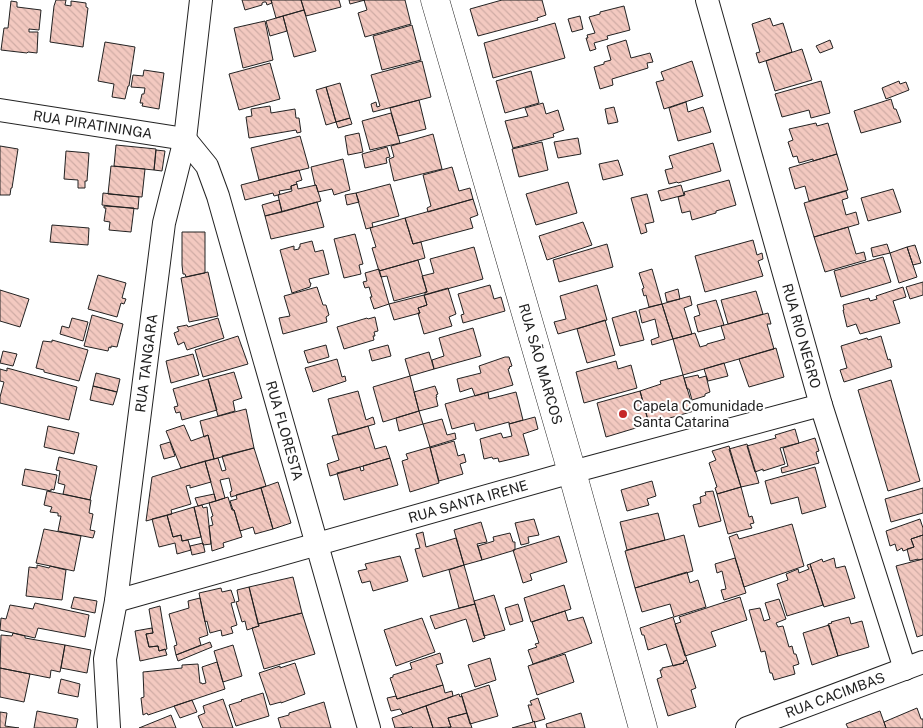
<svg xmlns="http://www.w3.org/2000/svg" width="923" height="728" viewBox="0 0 923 728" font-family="'Public Sans',sans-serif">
<defs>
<pattern id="building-back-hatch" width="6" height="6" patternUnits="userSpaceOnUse" patternTransform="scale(1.25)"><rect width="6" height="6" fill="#f3c9c0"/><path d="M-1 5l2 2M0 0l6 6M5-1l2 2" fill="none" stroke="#d0aca5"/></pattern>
</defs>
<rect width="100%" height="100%" fill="#fff"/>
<path fill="url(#building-back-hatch)" stroke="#222" d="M56 0H66L65 5 71 6V1L86 3V7L88 8 83 47 50 42 54 6Z
M242 0H271L272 3 267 5 266 2H264L262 3V5L245 10Z
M271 0H301L304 10 276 18Z
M301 0H339L341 7 306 16Z
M349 0H365L350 4Z
M364 0H405L411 24 365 37 358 13 367 10Z
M502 0H542L546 15 537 18 538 20 478 36 470 9Z
M11 1 17 2V7L41 10 39 30 29 29V32H38L37 53 28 52 27 53 1 50 4 28H8Z
M624 6 630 30 607 36 608 39 594 43 596 49 590 51 586 38H588L587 35 595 33 589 17 600 14V12Z
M304 10 316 51 294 57 283 16Z
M283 16 287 31 270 36 266 21Z
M580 16 583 29 572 32 568 19Z
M770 18 773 26 783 23 792 52 759 63 756 53 760 52 752 24Z
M265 21 273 60 243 68 234 28Z
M555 23 565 58 493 78 484 43Z
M412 25 421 60 382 70 373 36Z
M626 40 631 58 650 53 653 62 647 63 648 68 612 79 613 85 600 89 594 67 604 64V62L611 60 607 46Z
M830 40 833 48 820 53 816 46Z
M105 42 135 47 129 86H128L125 99 112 97 114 84 98 81Z
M802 49 812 80 775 91 766 61Z
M422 61 431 97 373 112 371 104 376 102 377 107 380 106 371 75Z
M692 61 703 96 664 109 656 82 664 80 661 72Z
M270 63 280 99 239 110 229 74Z
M144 70 164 73 159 109 142 106 143 103H140L142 94H144L145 88 131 87 133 75 143 76Z
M531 71 539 103 505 113 496 81Z
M821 81 830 113 811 118 809 110 782 117 775 94Z
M899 81 900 84 906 82 909 90 886 99 882 88Z
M340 83 350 118 336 122 326 87Z
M326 87 336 122 326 125 316 90Z
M891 99 894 109H896L901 122 861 133 854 111Z
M419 100 426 129 398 136 390 108Z
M686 102 688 112 703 107 711 132 678 141 669 108Z
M543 103 546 114 558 110 564 130 553 134 554 137 513 148 505 121 528 116 525 108Z
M270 106 271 113 295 109 296 118H299L301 132 297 133 296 130 249 138 246 117 252 116 251 109Z
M614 107 618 122 608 124 605 109Z
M391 113 400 143 370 150 362 121Z
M350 118 352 124 338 128 336 122Z
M816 123 817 126 828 123 837 154 813 161V159L799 163 797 156 793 157 788 142 793 140 789 129Z
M359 133 363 152 348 155 345 136Z
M433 134 442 169 394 181 389 159 394 157 391 146Z
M300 136 309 168 259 180 251 148Z
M578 138 581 154 558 158 554 142Z
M542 142 548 170 519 177 512 149Z
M713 143 721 171 678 183 677 182 669 184 665 170 673 168 669 156Z
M116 145 156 149 154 170 114 166Z
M0 146 18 149 12 188H11L10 195H0Z
M387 147 390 157 386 158 387 163 365 168 362 154Z
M156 150 165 151 162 171 154 170Z
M66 151 89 153 87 181H85V188H78V180L64 179Z
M837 154 848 190 809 201 805 186 795 189 789 168Z
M343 159 350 190 334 195 332 189 318 192 316 185H315L311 167Z
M618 160 623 175 603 180 599 164Z
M111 166 145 169 142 197 108 194Z
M452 167 459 191 470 188 473 199 428 212 427 208 431 206 423 175Z
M299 170 302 180 296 182 297 184 291 186V189L279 191 280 194 278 195 274 196 273 193 245 200 241 185Z
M729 180 736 205 716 211V213L692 220 690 211 682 213 678 197 685 195 684 192Z
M568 182 577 213 536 225 526 194Z
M297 184 298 189 316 185 321 201 282 212 278 195 292 191 291 186Z
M390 184 399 216 372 223 373 227 366 229 356 193Z
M681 185 684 195 661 201 658 191Z
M893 189 901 212 868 221 861 198Z
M846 191 848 198 842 200 846 215 856 212 859 224 814 237 804 203Z
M103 193 139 197 138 209 102 205Z
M356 193 359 202 347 205 345 195Z
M647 194 654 222 645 224 647 232 641 234 631 198Z
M473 199 478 215 470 218 473 228 413 244 405 218Z
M279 200 282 212 265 216 262 205Z
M317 202 324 227 271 239 265 216Z
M104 206 134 208 131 232 109 230 110 222 104 221 106 208H104Z
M405 218 413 244 421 242 425 258 379 271 372 248 376 247 370 228Z
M583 222 592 245 547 260 539 236Z
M52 225 89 228 88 245 50 242Z
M848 227 856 254 864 252 866 260 825 272 814 237Z
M182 232H205V273L186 277 185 274H183L182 265Z
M355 234 363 264 359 265 361 274 344 278 334 239Z
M753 240 757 255 762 253 763 259 758 261 763 276 705 292 695 256Z
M312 241 315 252 323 250 329 274 309 279 310 283H311L310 287 292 293 280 250 294 246V250L299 249V247H300V244Z
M607 244 613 267 559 282 553 260Z
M887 244 890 253 873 257 871 248Z
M915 245 921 263 913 265 907 247Z
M474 247 483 279 425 295V292H427L422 276 434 273 430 259Z
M907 247 917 277 899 283 890 253Z
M883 257 891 282 841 297 834 271Z
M418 260 427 292 394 301 387 276 381 277 379 271Z
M379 269 389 304 374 309 370 297H372L369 287 365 288 363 282 367 281 365 273Z
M652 269 662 304 649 307 646 295 644 296 642 289 644 288 639 273Z
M208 272 218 316 189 322 181 278Z
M98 275 126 283 122 298 126 299 124 304 121 303 117 317 88 309Z
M923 282V295L910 299 906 287Z
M490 285 494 299 501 297 505 311 463 323 461 315 464 314 458 294Z
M597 285 607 320 558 334 554 322 566 319 560 296Z
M317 287 323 305H326L329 315 326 317 327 322 283 334 279 318 290 316 284 296Z
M903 287 906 297 893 301 900 323 860 334 856 324 847 327 843 310H844L843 305 869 298 870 301 877 299 876 296Z
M448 288 456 314 449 317 452 326 424 334 418 313H420L418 308 427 305 424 295Z
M678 289 680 299 667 302 665 293Z
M0 290 29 299 20 327 0 321Z
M756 291 763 314 728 324 721 300Z
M424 295 427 305 418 308 420 313 394 320 389 304Z
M690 296 692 305 684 308 692 334 673 339 662 304Z
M716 300 724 325 698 332 694 317 700 315 697 305Z
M662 304 673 339 652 345 651 340 659 337 655 319 642 323 639 310Z
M636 311 644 340 620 346 612 318Z
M768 313 771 324H767L774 349 683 375 673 339 695 333 700 347 707 345V344L725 339 721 326Z
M92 315 123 324 117 347 111 346V348L109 347 108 351 84 346Z
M375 317 378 331 374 332 375 336H373L374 340 344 349 337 327 367 318 368 319Z
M72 318 88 322 83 341 60 334 62 326 69 328Z
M218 318 224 338 187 350 184 342 178 345 174 333 179 331 177 327 187 325 188 327Z
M605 320 615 355 587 363 577 329Z
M473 328 481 356 434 369 432 360 444 356 439 338Z
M238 336 248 364 203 377 195 350Z
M881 336 888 360 890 359 892 367 844 382 840 370 847 368 841 346 867 338 868 340Z
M52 340 88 350 79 381 44 372V370L36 368 43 341 52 342Z
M326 345 329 357 308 363 304 351Z
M388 345 391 356 372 361 369 350Z
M776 348 784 377 749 387 739 359Z
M3 351 17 354 13 366 0 363Z
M429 352 434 369 410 376 405 359Z
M193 354 199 375 171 383 166 361Z
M505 357H509L512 366 509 367 510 368 508 369 513 385 475 396 472 388 460 392 457 379 481 373 479 366Z
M337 359 342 377 345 376 346 381 313 392 305 368Z
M616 361 618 369 631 365 637 388 584 403 576 372Z
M724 363 728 376 708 381 704 369Z
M7 368 77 387 69 420 0 403V397L4 382 0 381V369L7 371Z
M234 372 242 398 233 401 235 411 218 416 208 379Z
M96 373 120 379 117 392 93 386Z
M683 375 694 411 649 424 640 391 661 384 660 381Z
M698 375 699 378 706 376 710 392 705 394V396L692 400 689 389H687L684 378Z
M410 376 419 411 383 422 373 387Z
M208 379 217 410 182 420 180 412 176 413 174 407 178 406 173 389Z
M891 380 920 481 888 491 858 390Z
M93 386 117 392 113 405 90 400Z
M435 386 438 394 436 395 437 397H436L438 406 419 411 414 392Z
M358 391 366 420 373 417 375 424 338 435 328 399Z
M640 391 649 424 606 437 597 403Z
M488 392 489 399 516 392 523 420 509 424V422L476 431 474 423 452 429 445 404Z
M246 409 254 448 214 459 208 435 204 437 200 421Z
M419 411 423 424 399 431 396 418Z
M535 417 538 429 523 434 529 455 499 462 498 458 493 459 492 457 484 459 480 439 501 433 503 438 512 436 509 424Z
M442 419 447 435 455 433 456 439 430 447 423 424Z
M184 425 191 441 208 435 214 459 181 468 166 431Z
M48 426 79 433 74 454 44 447Z
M368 426 375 449 386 446 390 458 330 476 327 464 339 460 332 436Z
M795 429 799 443 780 448 785 464 763 471V469L755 472 747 446 776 438 775 435Z
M815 438 819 451 816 452 819 463 782 473 781 468 788 466 783 448Z
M454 441 458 456 464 454 466 462 460 464 463 474 439 481 430 448Z
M170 442 175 456 164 459 160 445Z
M747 444 759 483 741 487 729 449Z
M729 446 741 487 717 494 715 488 717 487 709 463 716 460 712 451Z
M430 447 439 483 410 492 402 461 408 459 406 454Z
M254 448 266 486 231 497 230 492 232 491 229 478 220 480 225 498 216 501 205 461 218 458 222 471 226 470 222 456Z
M59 457 97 466 90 500 63 494 65 485 58 483 60 471 56 470Z
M390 458 398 485 344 500 337 473 360 467 361 471 364 470 363 466Z
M205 461 211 482 190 488V485L186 486 191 504 171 510 172 514 146 521 152 477Z
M815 467 826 507 802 514 798 497 771 504 765 481Z
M25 469 57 475 54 490 51 489V491L22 485Z
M652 481 656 496 647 499 649 505 627 511 621 490Z
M278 482 291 523 273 529 261 488Z
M741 487 749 517 752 516 754 523 750 524 752 528 728 534 717 494Z
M261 488 273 529 255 534 253 527 240 531 234 510H233L230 501 237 499 236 495Z
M923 488V513L891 522 885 499Z
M47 491 91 500 89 513 93 514 90 530 95 531 93 538 58 531 61 516H58V513L50 512 52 507 44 505Z
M713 491 721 521 699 527 693 505 701 503 700 497 706 495 705 492Z
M214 494 216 501 198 506 195 498Z
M228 497 232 510H234L242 537 223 543 224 547 212 551 209 526 213 525 211 517 213 516 209 503Z
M202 505 203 508 207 507 211 544 203 545 194 507Z
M194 507 201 537 182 541 181 535 173 537 167 515Z
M658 513 665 540 627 550 620 522Z
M167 515 173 537 181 535 182 541 188 540 191 550 177 554 175 543 159 547 152 519Z
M534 519 539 535 528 537 529 543 521 545 515 523Z
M920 519 923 528V535L911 539 914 547 903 551 902 548 897 551 895 544 890 546 886 531Z
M481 522 487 542 477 544 482 560 464 565 454 530Z
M792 524 804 566 744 587 729 537 737 534 739 539Z
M44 529 81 536 74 571 36 563Z
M423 532 426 547 456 538 464 565 423 577 415 549 420 548 416 534Z
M510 533 513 542H515V550L482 560 478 546 494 541 493 537Z
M684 535 693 571 635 588 625 551Z
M923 535V559L918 560V559L910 561 907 549 914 547 911 539Z
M559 536 567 562 530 574 532 580 523 583 513 550Z
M203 543 205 552 192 555 190 546Z
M400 556 408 581 373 591 370 581 362 583 358 571 367 569 365 564Z
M735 558 746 593 724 600 721 590 726 589 722 571 717 573 715 564Z
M834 558 836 568 845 566 855 598 824 607 810 564 822 559 823 562Z
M923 559V635L917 637 896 566Z
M810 564 823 605 787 616 777 584 788 580 786 574 798 569 799 573 809 569 807 565Z
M37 565 49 568 50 566 66 570 62 600 26 596 29 567 37 568Z
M464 565 475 604 459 608 449 570Z
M687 572 690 583 698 580 706 607 674 617 670 604 642 612 635 588Z
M293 577 302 613 258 624 249 587Z
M564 585 571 609 531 622 524 598Z
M249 587 259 626 247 630 245 621 242 622 236 602 239 601 237 590Z
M221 588 222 592 231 590 235 602 231 603 237 625 231 627 233 633 222 636 221 630 210 633 207 621 205 622 199 593Z
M494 595 505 630 484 636 474 601Z
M74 597 97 601 95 613 71 608Z
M740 597 747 620 711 632 716 646 685 656 675 624 681 622 679 617Z
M200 598 208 635 199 638 201 645 176 655 174 646 177 645 169 614 189 608 188 601Z
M779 599 786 619 776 623 778 627 783 626 789 647 792 646 794 654H796L799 664 793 666 795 674 774 680 772 673H770L765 651 761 652 749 610 760 608 764 621 770 619 765 603Z
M35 603 89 615 85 637 38 628 35 638 0 630 1 618 6 619 10 605 33 609Z
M475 604 485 638 473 642 466 619 435 629 430 616Z
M518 604 523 621 510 625 505 608Z
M160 606 167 649 159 651 158 646 149 647 146 634 153 633 149 609Z
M565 611 568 621 583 617 592 643 533 664 528 650 537 647 535 644 539 643 532 622Z
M302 613 315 654 264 669 252 628 259 626 258 624Z
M673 617 687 660 683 662 684 663 673 666 666 644 648 650 644 635H642L640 628Z
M849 617 851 624 862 621 869 647 838 656 828 624 832 623 831 622Z
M422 618 435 652 396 666 384 630Z
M829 625 838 656 812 665 803 633Z
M152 628 153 633 146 634 149 647 158 646 159 651 165 649 167 655 140 661 135 631Z
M13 633 25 636V638L65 645 60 672 51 670 50 678 0 668 1 635 12 636Z
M210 642 212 647 178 661 176 655Z
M65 645 91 650 87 673 61 668Z
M233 645 242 676 223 682 214 651Z
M440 653 443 663 436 665 443 685 397 699 390 678 393 677V675L412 669 410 663Z
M565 654 574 682 537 695 528 666Z
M490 658 496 680 475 687 468 665Z
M687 660 696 688 691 690 696 707 668 716 657 679 662 677 660 670H662V668L684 663 683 662Z
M217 662 225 689 148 715 147 713 143 715 141 698 144 697 143 672 182 668V665L198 664 200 683H202V684L206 683 202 667Z
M295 663 305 694 281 703V702L270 705 259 673 280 666V668Z
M0 668 30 674 24 702 0 697Z
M61 679 80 684 78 697 58 693Z
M443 685 445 693 452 691 453 696 403 714 400 709 391 711 387 698 396 696 397 699Z
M489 685 498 716 470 724 461 694Z
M263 693 269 716 236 726 229 705 242 701 241 700Z
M459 694 460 697 462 696 467 713 448 718 451 727 433 728 426 706Z
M538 698 545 719 535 722 534 721 533 722 528 705H532L530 701Z
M223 699 233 728H203L198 716 205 713 203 706Z
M192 700 197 712 180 718 174 706Z
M324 702 331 728H281L278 718 289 715V713Z
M426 706 433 728H413L412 727 395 728 392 718Z
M917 708 921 719H923V728H886L884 722Z
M37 711 78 719 76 728H34Z
M880 711 886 728H848L846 724Z
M0 712 7 713 5 726 19 728H0Z
M467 713 472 728H448L451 727 448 718Z
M581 713 585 728H547L546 724Z
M171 715 176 728H139Z
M534 721 536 728H512L533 722Z"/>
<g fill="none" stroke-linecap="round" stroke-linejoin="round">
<defs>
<g id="street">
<path id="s1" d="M707 0 821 405 905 669"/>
<path id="s2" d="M0 110 185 139 207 166 218 196 369 728"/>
<path id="s3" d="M116 601 572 472 821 405"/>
<path id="s4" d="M109 728 105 659 116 601 164 223 185 139 201 0"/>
<path id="s5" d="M747 728 923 662"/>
</g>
<g id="secondary">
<path id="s6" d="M435 0 572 472 643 728"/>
</g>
</defs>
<use href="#street" stroke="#222" stroke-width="24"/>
<use href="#secondary" stroke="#222" stroke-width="29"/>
<use href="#street" stroke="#fff" stroke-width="22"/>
<use href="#secondary" stroke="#fff" stroke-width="28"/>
</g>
<circle fill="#c62828" stroke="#fff" stroke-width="2" cx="623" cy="414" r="5"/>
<g text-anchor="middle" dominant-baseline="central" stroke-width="4" stroke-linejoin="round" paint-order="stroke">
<g font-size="14" fill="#222" stroke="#fff">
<text stroke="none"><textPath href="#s2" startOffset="94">RUA PIRATININGA</textPath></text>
<text stroke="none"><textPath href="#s1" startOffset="349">RUA RIO NEGRO</textPath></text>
<text stroke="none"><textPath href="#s4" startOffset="368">RUA TANGARA</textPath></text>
<text stroke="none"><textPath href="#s6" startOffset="379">RUA SÃO MARCOS</textPath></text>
<text stroke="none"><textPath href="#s2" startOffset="498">RUA FLORESTA</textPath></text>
<text stroke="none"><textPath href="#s3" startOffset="366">RUA SANTA IRENE</textPath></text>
<text stroke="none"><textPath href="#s5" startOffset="94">RUA CACIMBAS</textPath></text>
</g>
<g font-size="14" fill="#222" stroke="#fff" text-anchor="start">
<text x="633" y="406">Capela Comunidade<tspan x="633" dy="16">Santa Catarina</tspan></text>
</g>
</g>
</svg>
